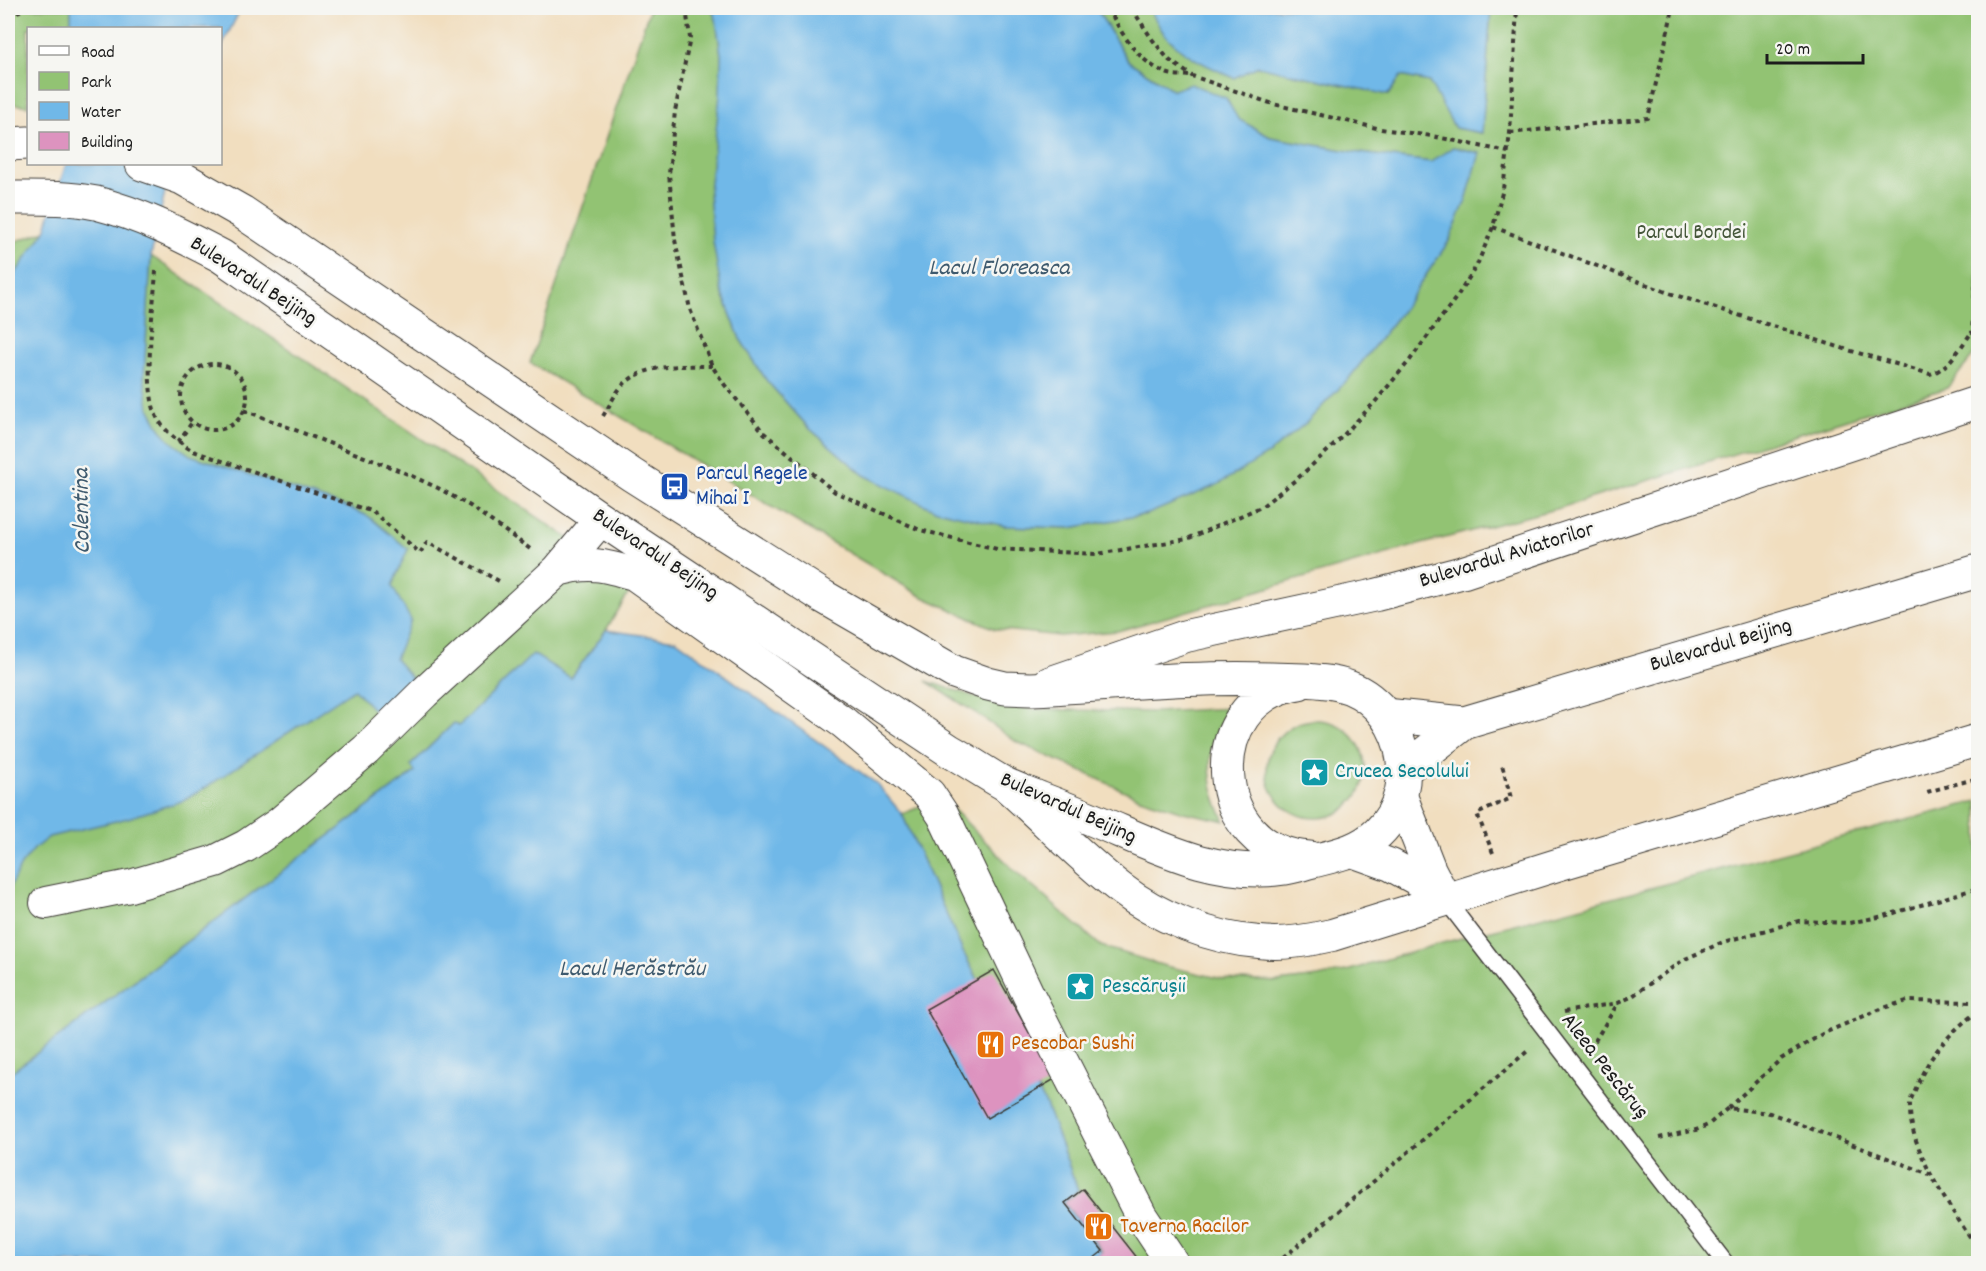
<svg xmlns="http://www.w3.org/2000/svg" width="1986" height="1271" viewBox="0 0 1986 1271" font-family="Dekko,sans-serif">
<rect width="100%" height="100%" fill="#f6f6f2"/>
<filter id="ink" filterUnits="userSpaceOnUse"><feTurbulence type="fractalNoise" baseFrequency=".0167" numOctaves="2"/><feDisplacementMap in="SourceGraphic" scale="12" xChannelSelector="R" yChannelSelector="G"/><feConvolveMatrix kernelMatrix="1 2 1 2 8 2 1 2 1" color-interpolation-filters="sRGB"/></filter>
<filter id="wash" filterUnits="userSpaceOnUse"><feTurbulence type="fractalNoise" baseFrequency=".008" numOctaves="4" result="noise"/><feDisplacementMap in="SourceGraphic" scale="24" xChannelSelector="R" yChannelSelector="G"/><feGaussianBlur stdDeviation="1.35" result="paint"/><feColorMatrix in="noise" values="0 0 0 0 0 0 0 0 0 0 0 0 0 0 0 0 0 1.4 0 .05"/><feComposite in="paint" operator="in"/></filter>
<g filter="url(#wash)">
<rect width="100%" height="100%" fill="#f1debf"/>
<path fill="#92c373" stroke="#577048" stroke-width="1.5" d="M8 8H71V28H28V106L8 103Z
M650 8H711L716 19 721 55V289L740 339 767 381 809 428 864 475 1005 526 1070 528 1148 514 1268 454 1307 422 1350 377 1401 312 1449 241 1479 153 1453 147 1431 162 1360 153 1270 137 1237 119 1226 98 1173 90 1128 61 1096 8H1149C1154 15 1158 25 1163 32 1181 55 1208 66 1234 77L1258 66 1388 95 1401 76 1430 82 1455 128 1482 133 1491 8H1978V350L1947 388 1563 507 1418 545 1118 631 1060 636 995 629 923 597 530 363Z
M45 231 151 256 635 583 606 630 571 678 458 727 454 723 411 765 415 772 13 1071 8 1070V244Z
M926 681 995 703 1033 709 1156 712 1231 708C1226 716 1220 724 1216 733 1205 762 1211 793 1225 821L1183 812 1140 798 1015 741 976 713Z
M1267 769a49 49 0 1 1 98 0a49 49 0 1 1-98 0Z
M942 798 1018 874 1101 946 1165 966 1223 979 1278 982 1318 977 1350 970 1435 945 1978 801V1263H1095L1092 1260 1102 1251 1064 1203 1078 1190 1046 1105 963 952 902 814Z"/>
<path fill="#70b8e8" stroke="#466a82" stroke-width="1.5" d="M71 8H241L221 48 220 28H71Z
M711 8H1096L1128 61 1173 90 1191 84 1226 98 1238 119 1270 137 1360 153 1431 162 1453 147 1480 153 1466 200 1449 241 1401 312 1350 377 1307 422 1268 454 1217 485 1148 514 1070 528 1005 526 933 509 864 475 809 428 767 381 740 339 721 289 713 241 709 192 720 95 721 55 716 19Z
M1149 8H1491L1482 133 1455 128 1429 82 1401 76 1388 95 1258 66 1234 78C1208 66 1181 55 1163 32 1158 25 1154 16 1149 8Z
M66 164H171L151 256 144 377 149 408 161 430 173 443 190 455 344 506 368 516 408 549 392 586 411 620 395 659 417 684 381 718 354 689 205 788 182 801 128 818 49 837 35 848 21 865 8 891V284L45 231Z
M606 630 676 640 877 784 902 814 963 952 1046 1105 1078 1190 1064 1203 1102 1252 1092 1259 1095 1264 8 1263V1070L13 1071 415 772 411 765 454 723 459 726 533 654 571 678Z"/>
<g id="blocks">
<path fill="#dd93bf" d="M994 970 1055 1079 987 1118 926 1009Z
M1083 1189 1142 1264H1097L1093 1259 1103 1251 1065 1203Z"/>
</g>
</g>
<g filter="url(#ink)">
<use href="#blocks" fill-opacity="0" stroke="#3c3934" stroke-width="1.5"/>
<g fill="none" stroke-linecap="round" stroke-linejoin="round">
<defs>
<path id="lane" d="M1445 899 1726 1264"/>
<path id="street" d="M558 570C589 561 604 565 634 574L844 723 929 794 943 815 1028 994 1141 1216 1173 1264
M1049 683 1186 636 1376 595 1464 572 1978 402
M1008 787C1045 820 1080 857 1120 888 1157 917 1213 939 1259 942 1284 945 1309 940 1332 935L1557 865 1978 740
M1401 796 1430 870 1445 899
M1352 851 1391 865 1422 882 1444 898
M46 903 130 886 216 861 246 846 280 823 366 750 424 693 558 570 601 519"/>
<path id="secondary" d="M8 144 28 143
M8 198C37 198 67 197 96 203 140 214 181 235 221 256L601 519 950 751C968 761 985 773 1003 783 1015 789 1027 793 1039 798 1060 806 1080 814 1101 823 1160 848 1218 878 1285 868 1294 867 1304 863 1313 861 1337 855 1359 851 1378 833 1426 787 1403 699 1338 684 1316 679 1293 680 1271 679 1191 676 1110 685 1031 689L1005 688 988 684 954 672 824 597 632 475 242 212 182 178 142 164
M1299 683C1197 699 1207 853 1310 858
M1385 715 1464 723
M1405 769 1464 723 1978 571"/>
</defs>
<use href="#lane" stroke="#3c3934" stroke-width="19"/>
<use href="#street" stroke="#3c3934" stroke-width="34"/>
<use href="#secondary" stroke="#3c3934" stroke-width="35"/>
<path stroke="#3c3934" stroke-width="4" stroke-dasharray="4.5 4.5" stroke-linecap="butt" d="M686 8 690 38 675 111 669 174 675 240 690 309 712 366 724 384 764 433 835 492 920 530 997 549 1097 554 1187 539 1261 507 1298 478 1334 445 1375 402 1410 360 1458 295 1477 265 1493 227 1503 189 1510 133 1517 8
M1108 8C1122 34 1137 61 1166 73 1172 76 1182 75 1189 76
M1133 8 1138 18 1152 39 1169 60 1192 76 1273 104 1381 129 1432 136 1508 152
M8 15 28 8
M1510 133 1648 118 1672 13 1683 8
M1493 227 1669 293 1848 350 1930 374C1949 369 1961 346 1972 332
M1978 250 1972 332 1978 333
M156 271C154 306 141 393 159 421 168 434 180 443 193 451L373 512 420 553 427 542 499 581
M181 397a33 33 0 1 1 66 0a33 33 0 1 1-66 0Z
M244 410 403 472 438 488 470 506 533 551
M603 416C609 407 615 393 623 385 645 363 684 366 712 366
M178 442 193 421
M1927 792 1978 778
M1493 853 1477 814 1511 798 1502 765
M1978 1011C1950 1032 1929 1055 1916 1088 1914 1093 1910 1099 1910 1105 1908 1149 1953 1213 1978 1248
M1564 1012 1618 1003 1631 997 1683 960 1723 942 1799 921 1849 923 1884 916 1978 888
M1590 1049 1618 1003
M1728 1108 1781 1059 1824 1033 1883 1008 1907 1001 1978 1002
M1659 1138 1696 1130 1708 1125 1728 1108 1770 1113 1932 1175
M1276 1264 1530 1049"/>
<use href="#lane" stroke="#fff" stroke-width="16"/>
<use href="#street" stroke="#fff" stroke-width="32"/>
<use href="#secondary" stroke="#fff" stroke-width="33"/>
</g>
</g>
<defs>
<symbol id="bus-square" viewBox="-11 -11 22 22"><rect x="-9" y="-9" width="18" height="18" rx="4" fill="#1a4fb4" stroke="#f6f6f2"/><path d="M-5-6H5V4H4V6H2V4H-2V6H-4V4H-5ZM-3.5-4V0h7V-4ZM-3.5 1.2v1.5H-2V1.2ZM2 1.2v1.5H3.5V1.2Z" fill="#fff"/></symbol>
<symbol id="sight-square" viewBox="-11 -11 22 22"><rect x="-9" y="-9" width="18" height="18" rx="4" fill="#0f9aa8" stroke="#f6f6f2"/><path d="M0-6L1.8-2.2L6-1.7L2.9 1.2L3.7 5.4L0 3.3L-3.7 5.4L-2.9 1.2L-6-1.7L-1.8-2.2Z" fill="#fff"/></symbol>
<symbol id="restaurant-square" viewBox="-11 -11 22 22"><rect x="-9" y="-9" width="18" height="18" rx="4" fill="#e8710a" stroke="#f6f6f2"/><path d="M-5-6h1v4h1v-4h1v4h1v-4h1v5L-1.5 .5V6h-2V.5L-5-1ZM5-6V6H3V1.5H1.5Q1.5-4 5-6Z" fill="#fff"/></symbol>
</defs>
<g fill-rule="evenodd">
<use href="#bus-square" x="658" y="470" width="33" height="33"/>
<use href="#sight-square" x="1298" y="756" width="33" height="33"/>
<use href="#sight-square" x="1064" y="970" width="33" height="33"/>
<use href="#restaurant-square" x="974" y="1028" width="33" height="33"/>
<use href="#restaurant-square" x="1082" y="1210" width="33" height="33"/>
</g>
<g text-anchor="middle" dominant-baseline="central" stroke-width="5" stroke-linejoin="round" paint-order="stroke">
<g font-size="22" fill="#45563a" stroke="#f6f6f2">
<text x="1691" y="233">Parcul Bordei</text>
</g>
<g font-size="22" fill="#1c1c1c" stroke="#f6f6f2">
<text transform="translate(253 282) rotate(33)">Bulevardul Beijing</text>
<text transform="translate(655 555) rotate(34)">Bulevardul Beijing</text>
<text transform="translate(1507 556) rotate(-17)">Bulevardul Aviatorilor</text>
<text transform="translate(1721 646) rotate(-16)">Bulevardul Beijing</text>
<text transform="translate(1068 809) rotate(24)">Bulevardul Beijing</text>
<text transform="translate(1604 1067) rotate(52)">Aleea Pescăruș</text>
</g>
<g font-size="22" fill="#164399" stroke="#f6f6f2" text-anchor="start">
<text x="696" y="474">Parcul Regele<tspan x="696" dy="25">Mihai I</tspan></text>
</g>
<g font-size="22" fill="#0d838f" stroke="#f6f6f2" text-anchor="start">
<text x="1335" y="772">Crucea Secolului</text>
<text x="1102" y="987">Pescărușii</text>
</g>
<g font-size="22" fill="#c56008" stroke="#f6f6f2" text-anchor="start">
<text x="1011" y="1044">Pescobar Sushi</text>
<text x="1120" y="1227">Taverna Racilor</text>
</g>
<g font-size="24" font-style="italic" fill="#3e5a6e" stroke="#f6f6f2">
<text x="999" y="269">Lacul Floreasca</text>
<text transform="translate(83 511) rotate(-91)">Colentina</text>
<text x="632" y="970">Lacul Herăstrău</text>
</g>
</g>
<rect width="1986" height="1271" fill="none" stroke="#f6f6f2" stroke-width="30"/>
<rect x="27" y="27" width="195" height="138" fill="#f6f6f2" stroke="#9f9f9c" stroke-width="1.5"/>
<rect x="39" y="46" width="30" height="9" fill="#ffffff" stroke="#9f9f9c" stroke-width="1.5"/>
<text x="81" y="57" font-size="18" fill="#1c1c1c">Road</text>
<rect x="39" y="72" width="30" height="18" fill="#92c373" stroke="#9f9f9c" stroke-width="1.5"/>
<text x="81" y="87" font-size="18" fill="#1c1c1c">Park</text>
<rect x="39" y="102" width="30" height="18" fill="#70b8e8" stroke="#9f9f9c" stroke-width="1.5"/>
<text x="81" y="117" font-size="18" fill="#1c1c1c">Water</text>
<rect x="39" y="132" width="30" height="18" fill="#dd93bf" stroke="#9f9f9c" stroke-width="1.5"/>
<text x="81" y="147" font-size="18" fill="#1c1c1c">Building</text>
<path d="M1767 54v9h96v-9" fill="none" stroke="#1c1c1c" stroke-width="3"/>
<text x="1776" y="54" font-size="18" fill="#1c1c1c" stroke="#f6f6f2" stroke-width="4.5" paint-order="stroke">20 m</text>
</svg>
